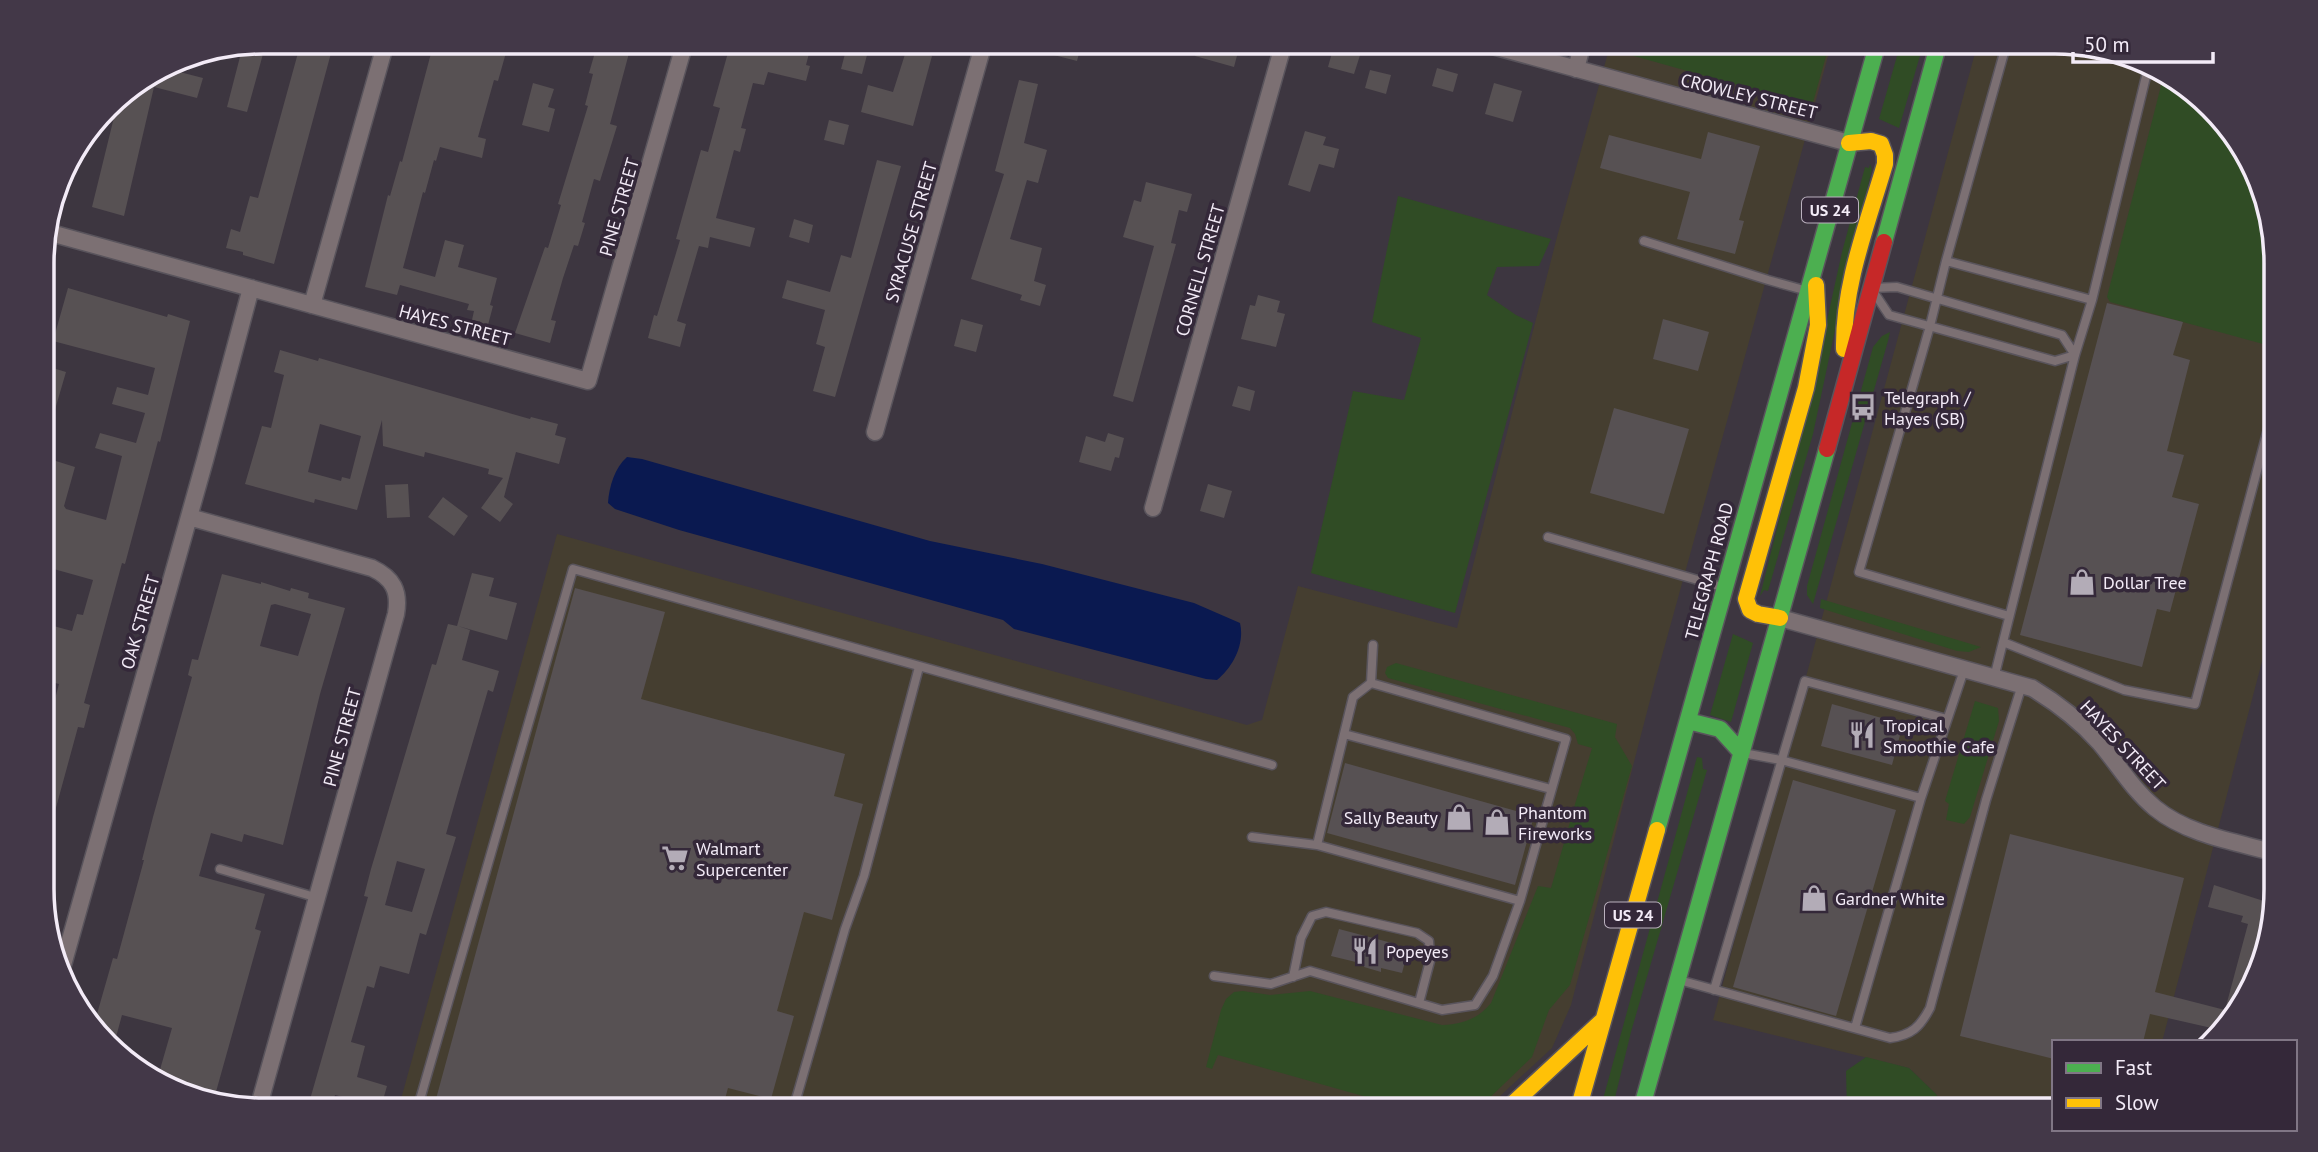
<svg xmlns="http://www.w3.org/2000/svg" width="2318" height="1152" viewBox="0 0 2318 1152" font-family="'PT Sans',sans-serif">
<rect width="100%" height="100%" fill="#3d3640"/>
<path fill="#453e30" d="M1611 42H1832L1655 681 1571 1005 1552 1048 1485 1110H398L557 534 1247 725 1262 720 1298 586 1457 628 1557 237Z
M1978 42H2055L2152 65 2239 140 2274 235 2275 612 2162 1042H2054V1110H1945L1936 1094 1909 1068 1713 1020Z"/>
<path fill="#304c25" d="M1611 42H1830L1812 106 1609 49Z
M1901 42H1924L1899 128 1879 119Z
M2164 74 2239 140 2274 235V347L2110 302 2107 297Z
M1870 164 1872 169 1846 278 1813 434 1768 591 1764 590 1760 596 1811 393 1842 252 1865 167 1869 168Z
M1398 196 1551 239 1539 266 1497 267 1487 295 1516 315 1533 323 1455 613 1311 573 1353 391 1404 400 1421 338 1372 322Z
M1890 332 1888 341 1813 604 1807 595V586L1873 347 1882 336Z
M1821 599 1981 647 1969 652 1957 651 1820 608Z
M1733 634 1753 643 1731 722 1710 715Z
M1396 663 1617 724 1615 737 1632 766 1570 985 1549 1010 1532 1057 1477 1110H1367L1370 1098 1218 1055 1212 1069 1206 1067 1221 1010 1226 999 1234 992 1243 991 1270 995 1310 991 1442 1025C1463 1024 1478 1019 1491 1003L1538 886 1551 888 1570 822 1557 817 1556 813 1560 811 1572 814 1592 748 1578 744 1575 734 1570 728 1388 678 1385 673 1387 667Z
M1975 701 1998 708 1999 721 1970 817 1964 824 1946 820 1949 804 1945 801Z
M1697 757 1702 758 1703 769 1707 770 1631 1032 1612 1110H1600Z
M1866 1057 1909 1068 1936 1094 1945 1110H1847L1846 1071Z"/>
<path fill="#0a1950" d="M627 457 642 459 930 541 1042 564 1194 603 1240 623C1245 644 1233 667 1217 680L1206 679 1014 629 1003 620 679 530 615 509 608 503C609 487 615 467 627 457Z"/>
<path fill="#575153" fill-rule="evenodd" d="M301 42H334L274 264 243 255V252L226 248 231 229 240 232 250 196 258 198Z
M434 42H509L498 81 494 80 478 137 486 139 482 158 440 147 436 161 434 160 425 193 423 192 403 268 435 277 445 240 464 245 458 267 497 278 490 305 493 306 488 325 472 320 474 311 467 310 469 304 400 285 397 295 365 287 388 195 390 196 400 161 402 162Z
M598 42H632L610 124 617 126 600 181 594 179 582 222 585 223 578 246 574 245 563 278 551 320 556 321 550 343 515 333 545 247 548 248 561 205 558 204 588 106 585 105 593 74 589 73Z
M731 42H812L806 65 810 66 806 81 768 72 764 85 753 83 741 128 746 129 740 152 734 150 716 218 755 228 750 247 710 237 708 248 699 246 677 321 686 324 680 347 648 338 654 315 657 316 680 240 676 239 701 150 708 152 720 108 713 106Z
M1024 42H1082L1077 61 1023 47Z
M1199 42H1217L1239 48 1234 67 1195 56Z
M1335 42 1362 49 1354 74 1328 67Z
M907 48 932 56 913 126 861 112 868 85 893 92Z
M242 49 263 54 247 112 227 107Z
M846 50 867 55 862 74 841 69Z
M164 68 203 78 197 98 154 87 124 216 92 207 117 105 112 104 117 97Z
M1437 68 1458 74 1453 92 1432 86Z
M1370 70 1391 75 1386 94 1365 88Z
M1019 80 1038 84 1024 143 1047 150 1038 183 1027 180 1010 239 1042 248 1034 281 1046 285 1040 306 1020 300 1022 295 971 279 1004 174 995 171Z
M533 83 554 89 548 107 555 109 549 132 522 125Z
M1494 83 1522 91 1513 122 1485 114Z
M829 120 849 125 844 145 824 140Z
M1305 131 1326 137 1323 145 1339 149 1334 168 1319 164 1310 192 1288 185Z
M1708 132 1760 146 1739 220 1744 221 1735 254 1677 239 1690 192 1600 168 1609 135 1701 159Z
M877 160 901 166 835 397 813 391 825 347 816 344 825 310 782 298 787 280 830 292 841 255 851 258Z
M1146 182 1192 194 1187 212 1179 210 1171 243 1176 244 1133 402 1113 396 1154 246 1123 237 1134 200 1141 202Z
M794 219 813 225 809 243 789 237Z
M68 288 167 317 168 314 190 321 160 442 158 441 125 564 122 563 84 703 90 705 84 728 78 727 48 837H44V740L59 684 43 680V632L46 624 72 631 77 614 83 615 93 580 43 566V457L75 467 64 506 66 509 106 520 122 456 95 448 100 433 136 443 145 413 112 404 117 387 148 395 155 368 53 341Z
M1258 295 1280 301 1277 312 1285 314 1276 347 1241 339 1250 305 1255 306Z
M2107 303 2183 322 2173 355 2190 360 2167 451 2184 455 2172 497 2199 504 2170 612 2157 609 2142 667 2020 635Z
M961 319 983 325 976 352 954 346Z
M1663 319 1709 332 1698 371 1653 359Z
M280 350 318 361 319 358 530 419 531 417 558 424 555 435 566 438 559 464 516 452 504 497 513 504 500 522 481 508 503 478 488 474 489 469 425 452 424 457 383 446 382 420 357 510 315 499 314 503 245 484 262 426 271 428 284 375 274 372ZM320 424 361 436 350 479 342 477 341 481 308 472Z
M43 365 66 372 47 437 43 436Z
M1238 386 1255 391 1250 411 1232 406Z
M1614 408 1689 429 1664 514 1590 493Z
M1108 433 1124 438 1119 458 1115 457 1111 471 1079 462 1086 436 1105 442Z
M408 484 410 517 387 518 385 485Z
M1208 484 1232 491 1224 518 1200 511Z
M443 497 468 516 454 536 428 517Z
M472 573 494 578 489 596 517 603 507 640 458 626 470 630 462 660 499 671 493 692 488 690 458 792 446 834 456 837 426 935 420 933 409 974 380 966 374 988 367 986 351 1042 365 1046 357 1077 387 1086 381 1107 335 1095 331 1109 309 1103 368 897 364 896 371 869 432 664 436 665 448 624 457 626ZM397 861 425 869 412 912 385 905Z
M222 574 261 584V582L290 591 291 588 309 593 308 598 345 608 320 694 283 845 244 834 242 842 211 833 199 876 265 894 255 929 261 931 214 1099 166 1087 157 1080 172 1028 122 1015 116 1037 98 1032 93 1028 113 958 117 959 144 860H142L153 817 192 677 188 675 192 659 198 660ZM275 604 311 614 298 656 260 646 271 605Z
M575 588 665 612 641 699 845 754 834 796 863 804 832 920 804 912 777 1011 794 1016 771 1099 728 1088 722 1110H433Z
M1832 704 1903 724 1892 765 1821 746Z
M1345 763 1534 816 1515 885 1327 833Z
M1793 780 1896 810 1836 1016 1733 987Z
M2010 834 2184 878 2155 992 2225 1010 2248 924 2241 922 2243 916 2208 907 2214 885 2273 904 2253 986 2216 1029 2150 1014 2143 1042H2054V1059L1960 1036Z
M1339 929 1392 943 1390 948 1407 954 1402 973 1381 968V972L1364 967V964L1331 956Z"/>
<g fill="none" stroke-linecap="round" stroke-linejoin="round">
<defs>
<path id="lane" d="M1644 241 1768 280 1804 290
M1946 261 1930 326 1859 572 2009 616
M1897 287 2062 335 2075 355 2055 361 1889 315 1871 288Z
M2092 300 2149 64
M1548 537 1722 587
M2003 642 2075 355 2092 300 1946 261 2007 42
M1373 645 1371 683 1566 739 1520 901
M1994 678 2003 642 2124 690 2195 704 2275 403
M1344 734 1551 789
M1743 753 1781 760 1921 798 1964 670
M1317 845 1353 697 1371 683
M220 869 318 898
M1214 976 1271 984 1310 971 1442 1010 1475 1005 1493 976 1520 901 1317 845 1252 837
M1293 977 1301 938 1312 916 1326 912 1417 933 1429 941 1430 961 1419 1003
M1679 980 1890 1038C1912 1035 1920 1027 1930 1008L1986 800 2022 685
M1714 990 1805 681 1947 719
M1855 1028 1921 798
M417 1110 573 569 1272 765
M793 1110 845 929 864 876 919 667"/>
<path id="street" d="M1478 42 1849 143
M1576 69 1583 42
M47 232 588 381 685 42
M312 305 386 42
M875 432 984 42
M1153 508 1284 42
M189 517 372 568C393 578 400 591 396 614L258 1109
M1780 618 2032 688C2057 703 2079 720 2099 742 2118 764 2132 789 2155 808 2188 835 2236 842 2276 853
M63 965 205 460 251 288"/>
<path id="fast" d="M1884 242 1939 42
M1688 721 1720 729 1741 752
M1657 830 1878 42
M1641 1110 1827 449"/>
<path id="slow" d="M1844 349C1843 285 1867 225 1885 164V155L1881 144 1871 141 1849 143
M1780 618 1758 614 1750 610 1746 599 1806 388 1818 325 1816 285
M1506 1110 1603 1020
M1578 1110 1657 830"/>
<path id="jam" d="M1827 449 1884 242"/>
</defs>
<use href="#lane" stroke="#59545c" stroke-width="11"/>
<use href="#street" stroke="#59545c" stroke-width="19"/>
<use href="#fast" stroke="#59545c" stroke-width="19"/>
<use href="#slow" stroke="#59545c" stroke-width="19"/>
<use href="#jam" stroke="#59545c" stroke-width="19"/>
<use href="#lane" stroke="#7c7073" stroke-width="8"/>
<use href="#street" stroke="#7c7073" stroke-width="16"/>
<use href="#fast" stroke="#4caf50" stroke-width="16"/>
<use href="#slow" stroke="#ffc107" stroke-width="16"/>
<use href="#jam" stroke="#c62828" stroke-width="16"/>
</g>
<defs>
<symbol id="bus-bare" viewBox="-9 -9 18 18"><path d="M-5-6H5V4H4V6H2V4H-2V6H-4V4H-5ZM-3.5-4V0h7V-4ZM-3.5 1.2v1.5H-2V1.2ZM2 1.2v1.5H3.5V1.2Z" fill="#b3acb7" stroke="#342839" stroke-width="2.5" paint-order="stroke"/></symbol>
<symbol id="shop-bare" viewBox="-9 -9 18 18"><path d="M-5-2.5h2.3a2.7 3.5 0 0 1 5.4 0H5L5.5 6h-11ZM-1.5-2.5h3a1.5 2.3 0 0 0-3 0Z" fill="#b3acb7" stroke="#342839" stroke-width="2.5" paint-order="stroke"/></symbol>
<symbol id="restaurant-bare" viewBox="-9 -9 18 18"><path d="M-5-6h1v4h1v-4h1v4h1v-4h1v5L-1.5 .5V6h-2V.5L-5-1ZM5-6V6H3V1.5H1.5Q1.5-4 5-6Z" fill="#b3acb7" stroke="#342839" stroke-width="2.5" paint-order="stroke"/></symbol>
<symbol id="supermarket-bare" viewBox="-9 -9 18 18"><path d="M-6-5.5h2.5l.6 2H6L4.5 2H-2.5L-4.4-4H-6ZM-1.5 3.2a1.3 1.3 0 1 0 .1 0ZM3 3.2a1.3 1.3 0 1 0 .1 0Z" fill="#b3acb7" stroke="#342839" stroke-width="2.5" paint-order="stroke"/></symbol>
</defs>
<g fill-rule="evenodd">
<use href="#bus-bare" x="1844" y="388" width="38" height="38"/>
<use href="#shop-bare" x="2063" y="563" width="38" height="38"/>
<use href="#restaurant-bare" x="1843" y="716" width="38" height="38"/>
<use href="#shop-bare" x="1440" y="798" width="38" height="38"/>
<use href="#shop-bare" x="1478" y="803" width="38" height="38"/>
<use href="#supermarket-bare" x="656" y="839" width="38" height="38"/>
<use href="#shop-bare" x="1795" y="879" width="38" height="38"/>
<use href="#restaurant-bare" x="1346" y="932" width="38" height="38"/>
</g>
<g text-anchor="middle" dominant-baseline="central" stroke-width="7" stroke-linejoin="round" paint-order="stroke">
<g fill="#342839" stroke="#bab0be" stroke-width="2">
<rect x="1802" y="197.5" width="56" height="25" rx="5"/>
<rect x="1605" y="902.5" width="56" height="25" rx="5"/>
</g>
<g font-size="16" font-weight="bold" fill="#f3ebf7">
<text x="1830" y="210">US 24</text>
<text x="1633" y="915">US 24</text>
</g>
<g font-size="18" fill="#f3ebf7" stroke="#342839">
<text transform="translate(1749 96) rotate(14)">CROWLEY STREET</text>
<text transform="translate(619 207) rotate(-74)">PINE STREET</text>
<text transform="translate(911 232) rotate(-74)">SYRACUSE STREET</text>
<text transform="translate(1200 270) rotate(-74)">CORNELL STREET</text>
<text transform="translate(455 325) rotate(15)">HAYES STREET</text>
<text transform="translate(1709 571) rotate(-75)">TELEGRAPH ROAD</text>
<text transform="translate(140 622) rotate(-74)">OAK STREET</text>
<text transform="translate(342 737) rotate(-75)">PINE STREET</text>
<text transform="translate(2123 745) rotate(47)">HAYES STREET</text>
</g>
<g font-size="18" fill="#f3ebf7" stroke="#342839" text-anchor="start">
<text x="1884" y="397">Telegraph /<tspan x="1884" dy="21">Hayes (SB)</tspan></text>
<text x="2103" y="582">Dollar Tree</text>
<text x="1883" y="725">Tropical<tspan x="1883" dy="21">Smoothie Cafe</tspan></text>
<text x="1518" y="812">Phantom<tspan x="1518" dy="21">Fireworks</tspan></text>
<text x="1438" y="817" text-anchor="end">Sally Beauty</text>
<text x="696" y="848">Walmart<tspan x="696" dy="21">Supercenter</tspan></text>
<text x="1835" y="898">Gardner White</text>
<text x="1386" y="951">Popeyes</text>
</g>
</g>
<path d="M0 0H2318V1152H0ZM263 54H2055A209 209 0 0 1 2264 263V889A209 209 0 0 1 2055 1098H263A209 209 0 0 1 54 889V263A209 209 0 0 1 263 54Z" fill="#433848" fill-rule="evenodd"/>
<path fill="none" stroke="#f3ebf7" stroke-width="3.5" d="M263 54H2055A209 209 0 0 1 2264 263V889A209 209 0 0 1 2055 1098H263A209 209 0 0 1 54 889V263A209 209 0 0 1 263 54Z"/>
<rect x="2052" y="1040" width="245" height="91" fill="#342839" stroke="#807685" stroke-width="2"/>
<rect x="2066" y="1063" width="35" height="10" fill="#4caf50" stroke="#807685" stroke-width="2"/>
<text x="2115" y="1075" font-size="21" fill="#f3ebf7">Fast</text>
<rect x="2066" y="1098" width="35" height="10" fill="#ffc107" stroke="#807685" stroke-width="2"/>
<text x="2115" y="1110" font-size="21" fill="#f3ebf7">Slow</text>
<path d="M2073 52v10h140v-10" fill="none" stroke="#f3ebf7" stroke-width="3.5"/>
<text x="2084" y="52" font-size="21" fill="#f3ebf7" stroke="#342839" stroke-width="5" paint-order="stroke">50 m</text>
</svg>
